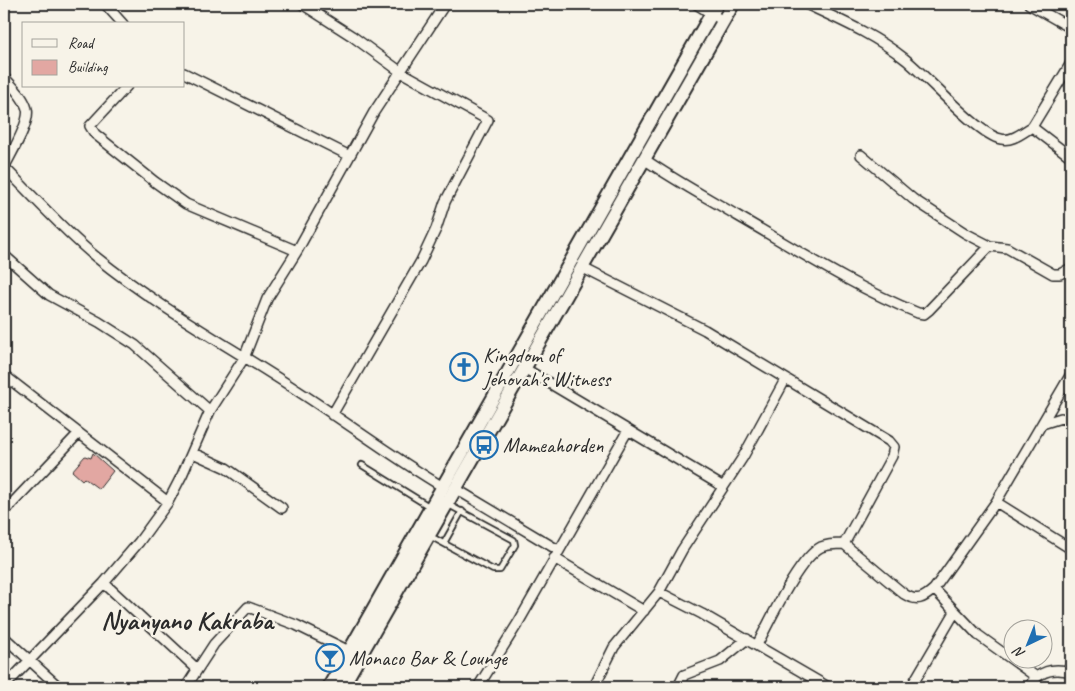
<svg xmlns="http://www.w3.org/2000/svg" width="1075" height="691" viewBox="0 0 1075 691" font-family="Caveat,sans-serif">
<rect width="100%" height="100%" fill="#f7f3e8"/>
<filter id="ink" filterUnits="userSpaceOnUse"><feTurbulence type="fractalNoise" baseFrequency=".02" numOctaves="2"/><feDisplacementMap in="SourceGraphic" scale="10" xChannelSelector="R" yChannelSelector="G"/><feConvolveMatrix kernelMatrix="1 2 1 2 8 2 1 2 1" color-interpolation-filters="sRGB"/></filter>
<g filter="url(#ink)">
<path fill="#e2a7a2" stroke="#2b2b2b" d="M93 453 113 471 99 489 84 478 82 480 72 471 85 456 91 458Z
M327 648 338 655 331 666 320 660Z"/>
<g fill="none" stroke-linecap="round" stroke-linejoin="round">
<defs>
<path id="lane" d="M362 465 430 507
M430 536 493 570H500L515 545 514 540 449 505
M444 543 462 511"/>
<path id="street" d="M105 4 123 24
M302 4 352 36 401 72 488 120 445 202 436 229 421 261 332 415
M696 4 723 21
M806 4C840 20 875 35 905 59 927 76 978 135 1001 139 1012 142 1023 132 1032 127L1071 157
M1029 4 1071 28
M184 73 348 155
M4 77C12 86 24 97 27 109 31 122 10 155 4 168
M127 86 90 126 95 134 155 182 186 204 297 251
M1032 127 1071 63
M861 155 913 199 965 233 990 246 1007 248 1053 274H1060L1071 268
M644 159C674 180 706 197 738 216 797 250 854 287 918 313L924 314 929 310 990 246
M4 167C34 197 63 230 96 257 160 309 233 348 301 393 349 424 394 458 443 487
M4 255 49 295 99 322 135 345 210 411
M581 267 705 330 889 441 894 447 892 456 844 544 904 594C917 602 923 599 934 589L996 502 1071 374
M524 368 722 486
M4 375 168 502
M1042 424 1061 418 1071 421
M193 453 226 468 282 508
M456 489 558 550
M996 502 1071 549
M4 512 78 434
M554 558 644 611
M104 583 197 669
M934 589 978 635 1035 676
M659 592 702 614 828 687
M4 637 59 687
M757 645C770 621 798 559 821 547 828 544 836 544 844 544
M4 687 104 583 139 542 168 502 182 475 210 411 244 358 267 299 297 251 374 112 445 4
M186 687 214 644 248 607 296 625 349 651
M478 687 518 623 628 430
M594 687 614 647 659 592 682 550 743 457 785 380
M678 687 684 675 720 661 747 639
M911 687 955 612
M1029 687C1038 671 1053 667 1071 672"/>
<path id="secondary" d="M329 687 717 4
M342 687 733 4"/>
</defs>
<use href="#lane" stroke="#2b2b2b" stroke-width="8"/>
<use href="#street" stroke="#2b2b2b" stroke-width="12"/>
<use href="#secondary" stroke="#2b2b2b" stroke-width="16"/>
<use href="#lane" stroke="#f7f3e8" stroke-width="4.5"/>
<use href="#street" stroke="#f7f3e8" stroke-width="9"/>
<use href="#secondary" stroke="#f7f3e8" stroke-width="12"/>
</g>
</g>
<defs>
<symbol id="church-ring" viewBox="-11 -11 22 22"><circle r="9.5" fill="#f7f3e8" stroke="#1f6fb2" stroke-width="1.5"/><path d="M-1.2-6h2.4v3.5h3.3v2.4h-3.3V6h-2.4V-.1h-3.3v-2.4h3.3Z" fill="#1f6fb2"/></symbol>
<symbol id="bus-ring" viewBox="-11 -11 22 22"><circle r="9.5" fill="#f7f3e8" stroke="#1f6fb2" stroke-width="1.5"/><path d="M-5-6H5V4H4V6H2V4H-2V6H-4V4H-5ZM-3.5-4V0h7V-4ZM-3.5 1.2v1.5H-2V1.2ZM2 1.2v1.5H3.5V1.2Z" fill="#1f6fb2"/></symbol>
<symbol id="bar-ring" viewBox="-11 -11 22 22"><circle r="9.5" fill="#f7f3e8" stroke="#1f6fb2" stroke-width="1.5"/><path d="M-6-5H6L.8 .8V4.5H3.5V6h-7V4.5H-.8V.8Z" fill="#1f6fb2"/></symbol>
</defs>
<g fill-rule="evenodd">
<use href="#church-ring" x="448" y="351" width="32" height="32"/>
<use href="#bus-ring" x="468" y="429" width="32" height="32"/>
<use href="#bar-ring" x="314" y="642" width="32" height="32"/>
</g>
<g text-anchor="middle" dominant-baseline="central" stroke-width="5" stroke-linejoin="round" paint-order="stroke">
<g font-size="21" fill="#2b2b2b" stroke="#f7f3e8" text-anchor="start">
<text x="483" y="355">Kingdom of<tspan x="483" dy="24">Jehovah's Witness</tspan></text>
<text x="503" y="445">Mameahorden</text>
<text x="349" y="658">Monaco Bar &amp; Lounge</text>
</g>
<g font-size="26" font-weight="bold" fill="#2b2b2b" stroke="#f7f3e8">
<text x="187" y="620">Nyanyano Kakraba</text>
</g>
</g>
<rect width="1075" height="691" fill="none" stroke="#f7f3e8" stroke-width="20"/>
<rect x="10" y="10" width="1055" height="671" fill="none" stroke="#2b2b2b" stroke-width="2" filter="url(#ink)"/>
<rect x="22" y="22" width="162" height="65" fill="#f7f3e8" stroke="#a5a39c"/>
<rect x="32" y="39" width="25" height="8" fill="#f7f3e8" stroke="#a5a39c"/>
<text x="68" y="48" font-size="15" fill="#2b2b2b">Road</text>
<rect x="32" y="60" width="25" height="15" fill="#e2a7a2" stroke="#a5a39c"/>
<text x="68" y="72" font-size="15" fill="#2b2b2b">Building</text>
<g transform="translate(1028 644) rotate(223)"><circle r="24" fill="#f7f3e8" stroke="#a5a39c"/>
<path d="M0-4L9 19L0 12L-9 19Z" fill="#1f6fb2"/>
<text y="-8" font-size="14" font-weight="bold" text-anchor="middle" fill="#2b2b2b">N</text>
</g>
</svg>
